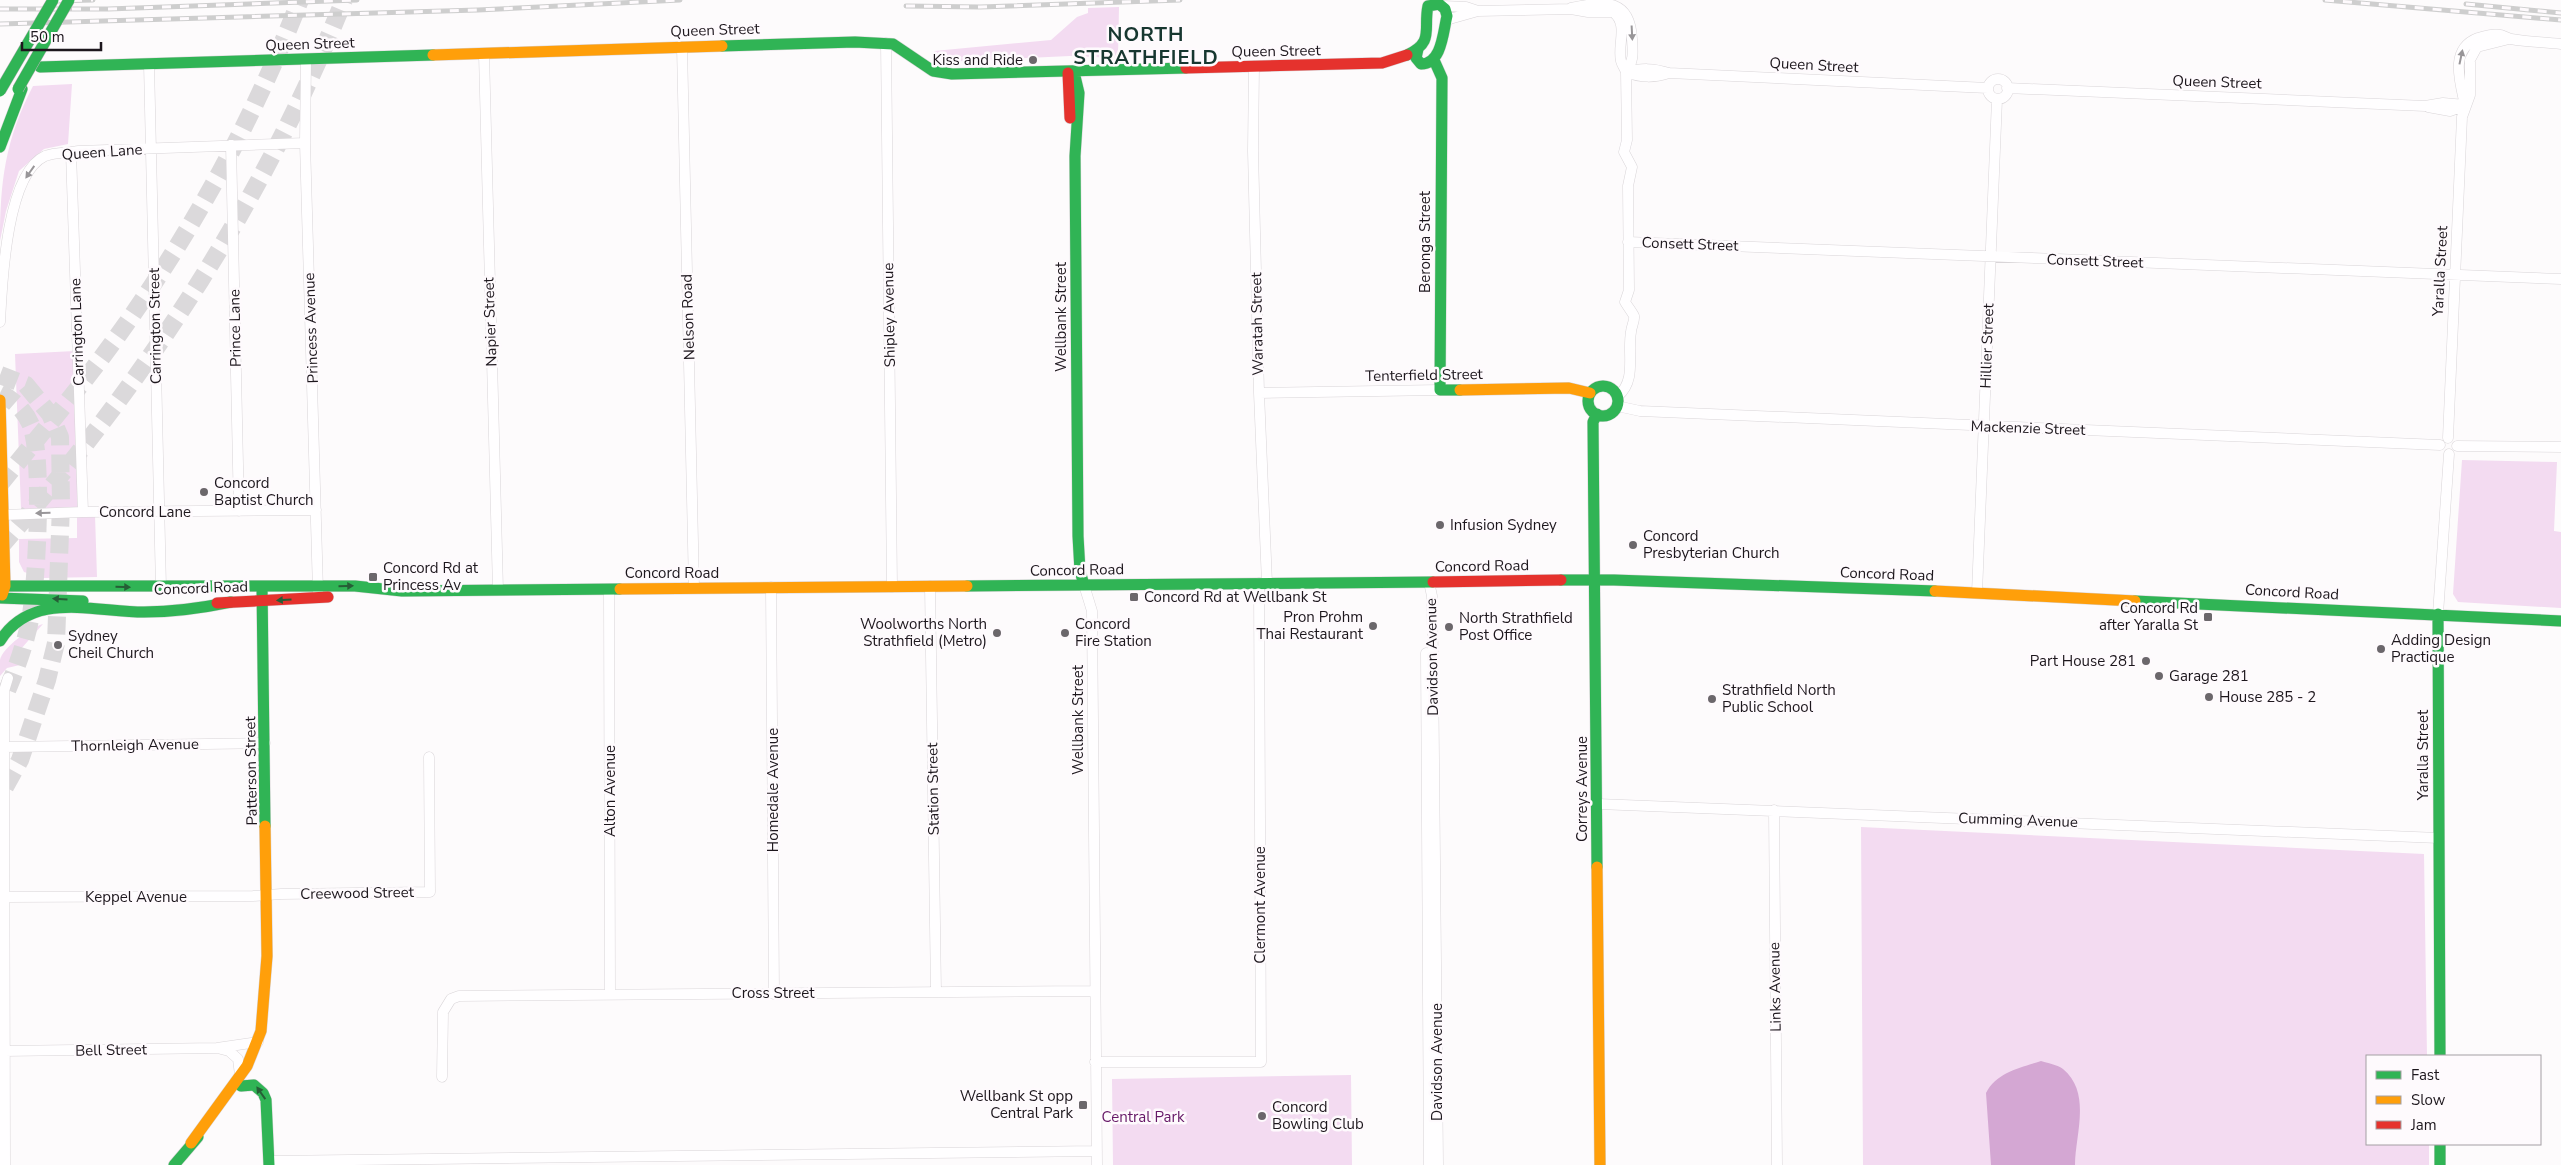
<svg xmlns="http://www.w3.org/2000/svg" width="2561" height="1165" viewBox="0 0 2561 1165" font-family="'Nunito Sans',sans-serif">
<rect width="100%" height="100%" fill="#fdfbfc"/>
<path fill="#f3dbf1" d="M1119 7 1118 58 1070 56 945 62 934 51 1051 40 1077 17 1088 13V8Z
M72 84 68 144 44 149 19 171 6 211 0 241C0 182 5 140 33 86Z
M75 351 78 508 21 509 15 354Z
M2462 460 2557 462 2554 531 2561 532V608L2458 602 2453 594Z
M77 515H95L97 577 44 578 24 572 19 562V539L77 538Z
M43 624 20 650V665L7 668 0 676C0 671 0 665 0 660 2 648 31 627 43 624Z
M1861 827 2424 854 2427 1056H2367V1144H2429V1165H1863Z
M1351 1075 1352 1165H1113L1112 1079Z"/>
<path fill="#d4a7d3" d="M2041 1061C2047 1063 2058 1065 2063 1069 2092 1093 2075 1135 2075 1165H1991L1986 1093C1997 1072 2020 1068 2041 1061Z"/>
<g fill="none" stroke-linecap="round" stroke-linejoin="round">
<path stroke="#dbd9db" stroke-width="18" stroke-dasharray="18 9" stroke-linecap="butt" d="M0 375 26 385 50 414 60 437 61 505 56 643 47 680 20 760 0 796
M0 393C14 400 25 411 31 425 43 457 37 571 32 607 28 639 16 669 4 698
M0 484C31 446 63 408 93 369 178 258 249 131 300 0
M0 547C146 381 261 205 344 0"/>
<defs>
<path id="street" d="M1443 6 1466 7 1478 11
M1571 8C1608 0 1630 0 1632 39 1633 53 1634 61 1626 72
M1446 20 1478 11 1571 9 1588 12H1613C1629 24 1617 45 1621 61 1622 65 1625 69 1626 72 1642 78 1653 78 1669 73
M886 43 892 587
M682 47 694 588
M484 54 498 590
M306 59 305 143 318 591
M149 64 161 588
M1254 66 1253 151 1259 393 1267 583
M1626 72C1642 68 1653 68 1669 73L1988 88
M1988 89a10 10 0 1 1 20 0a10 10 0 1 1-20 0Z
M2007 88 2425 106 2443 103 2465 105
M2465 105C2460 82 2449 49 2478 38 2485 36 2493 33 2501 35 2504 36 2507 38 2511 39 2527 42 2545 42 2561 44
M2428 107 2450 111 2464 106
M231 145 239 511
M71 152 83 512
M1628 242 2561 279
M0 322C2 284 6 174 45 156 55 152 69 153 79 151L305 143
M1259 393 1440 390
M1618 396C1637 380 1627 354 1631 332 1631 327 1635 321 1634 316 1632 312 1628 307 1625 302L1629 290 1628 186 1632 167 1624 152 1627 140 1626 72
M1617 406 1640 411 2440 445
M2448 438 2462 117 2470 95V60L2477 47 2509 39
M2457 446 2561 447
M3 515 83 512 316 510
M1429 582 1432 596 1433 660 1438 1165
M1084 585 1092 611 1097 1165
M930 586 936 992
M771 587 774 994
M609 589 610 993
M1977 593 1997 99
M2438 614 2449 454
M1426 653 1429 1165
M5 747 265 743
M1598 804 2439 838
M1774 810 1777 1165
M5 897 253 896 281 894 430 892 429 757
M221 1049 229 1051 238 1059 240 1075
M4 1051 217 1048 258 1042
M1095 1062H1261L1259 583
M442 1077 443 1012 451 999 459 996 1095 991
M269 1161 1097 1151
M5 1165 4 691 8 678"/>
<path id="fast" d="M722 46 855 42 893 44 933 71 952 74 1186 68
M1407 55C1435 42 1423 29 1428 6L1439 4 1445 9 1447 16C1443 32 1442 64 1421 64L1416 58 1418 49
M1434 60 1442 78 1440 390H1460
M40 67 433 55
M1074 72 1079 93 1075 156 1078 536 1080 571 1084 585
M0 147 22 89
M1588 401a15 15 0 1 1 30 0a15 15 0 1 1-30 0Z
M1597 414 1593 422 1597 867
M1561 580H1614L1935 591
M0 586H355L402 591 620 589
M262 586 265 826
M967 586 1433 582
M0 598 83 601
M2135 601 2561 621
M2438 614 2440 1056
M0 641C32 590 94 612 144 612 173 612 202 608 231 602
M241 1086 254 1085 263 1093 266 1100 269 1165
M2440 1144V1165
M174 1165 198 1137"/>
<path id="slow" d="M433 55 722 46
M1460 390 1569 388 1590 393
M0 400 5 586 2 595
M620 589 967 586
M1935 591 2135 601
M1597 867 1600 1165
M191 1143 247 1066 261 1031 267 956 265 826"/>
<path id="jam" d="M1186 68 1382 63 1407 55
M1068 73 1070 118
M1433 582 1561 580
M217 603 328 597"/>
</defs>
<use href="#street" stroke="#d9d5d8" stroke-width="11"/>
<use href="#fast" stroke="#d9d5d8" stroke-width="12"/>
<use href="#slow" stroke="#d9d5d8" stroke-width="12"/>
<use href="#jam" stroke="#d9d5d8" stroke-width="12"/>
<use href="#street" stroke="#fffeff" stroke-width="10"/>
<use href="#fast" stroke="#30b455" stroke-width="11"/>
<use href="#slow" stroke="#ff9f0a" stroke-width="11"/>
<use href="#jam" stroke="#e5322d" stroke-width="11"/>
<defs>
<path id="rail" d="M2325 0 2561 20
M55 1 93 0
M2466 4 2561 13
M906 6 980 7 1180 0
M0 9H108L357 0
M0 24 478 10 680 0"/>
</defs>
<use href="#rail" stroke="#cecece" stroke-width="5"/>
<use href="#rail" stroke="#fefafd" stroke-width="3" stroke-dasharray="9" stroke-linecap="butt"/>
<defs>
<path id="fast-bridge" d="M18 89 69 0
M0 91 53 0"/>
</defs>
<use href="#fast-bridge" stroke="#bcb3bb" stroke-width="12" stroke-linecap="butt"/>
<use href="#fast-bridge" stroke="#30b455" stroke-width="11"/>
</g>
<defs><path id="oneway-solid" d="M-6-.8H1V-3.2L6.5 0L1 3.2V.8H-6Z" transform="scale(1.25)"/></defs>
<g fill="#999699">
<use href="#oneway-solid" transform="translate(1632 33) rotate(87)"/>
<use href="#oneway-solid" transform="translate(2461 57) rotate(-78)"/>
<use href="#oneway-solid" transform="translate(30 172) rotate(125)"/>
<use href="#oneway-solid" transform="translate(43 513) rotate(178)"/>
</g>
<g fill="#265e36">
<use href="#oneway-solid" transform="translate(346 586) rotate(-1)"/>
<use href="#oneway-solid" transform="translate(123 587) rotate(1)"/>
<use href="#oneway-solid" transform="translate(60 599) rotate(-176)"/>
<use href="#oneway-solid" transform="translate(284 600) rotate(176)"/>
<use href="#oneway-solid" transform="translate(261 1093) rotate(-125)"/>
</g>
<g fill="#6b676b" stroke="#fefafd" stroke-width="2">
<circle cx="1033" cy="60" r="5"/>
<circle cx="204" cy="492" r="5"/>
<circle cx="1440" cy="525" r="5"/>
<circle cx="1633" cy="545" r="5"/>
<rect x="368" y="572" width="10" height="10" rx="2.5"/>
<rect x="1129" y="592" width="10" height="10" rx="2.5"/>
<rect x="2203" y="612" width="10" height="10" rx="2.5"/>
<circle cx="1373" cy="626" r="5"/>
<circle cx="1449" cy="627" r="5"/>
<circle cx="997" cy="633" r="5"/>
<circle cx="1065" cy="633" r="5"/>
<circle cx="58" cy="645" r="5"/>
<circle cx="2381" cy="649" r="5"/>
<circle cx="2146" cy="661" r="5"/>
<circle cx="2159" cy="676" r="5"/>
<circle cx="2209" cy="697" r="5"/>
<circle cx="1712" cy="699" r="5"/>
<rect x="1078" y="1100" width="10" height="10" rx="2.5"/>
<circle cx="1262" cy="1116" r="5"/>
</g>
<g text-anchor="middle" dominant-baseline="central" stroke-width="5" stroke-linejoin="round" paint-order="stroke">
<g font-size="15" fill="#1d171d" stroke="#fefafd">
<text transform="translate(715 30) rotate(-2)">Queen Street</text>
<text transform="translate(310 44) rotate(-2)">Queen Street</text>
<text transform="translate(1276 51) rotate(-1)">Queen Street</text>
<text transform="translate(1814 65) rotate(3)">Queen Street</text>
<text transform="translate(2217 82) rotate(2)">Queen Street</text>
<text transform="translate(102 152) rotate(-4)">Queen Lane</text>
<text transform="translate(1425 242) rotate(-90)">Beronga Street</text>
<text transform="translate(1690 244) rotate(2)">Consett Street</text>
<text transform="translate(2095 261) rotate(2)">Consett Street</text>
<text transform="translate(2440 271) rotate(-87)">Yaralla Street</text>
<text transform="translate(889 315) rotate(-91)">Shipley Avenue</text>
<text transform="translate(688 317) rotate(-92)">Nelson Road</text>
<text transform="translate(1061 317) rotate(-90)">Wellbank Street</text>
<text transform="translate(490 322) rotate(-92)">Napier Street</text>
<text transform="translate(1257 324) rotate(-91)">Waratah Street</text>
<text transform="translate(155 326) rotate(-91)">Carrington Street</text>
<text transform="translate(235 328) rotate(-91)">Prince Lane</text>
<text transform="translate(311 328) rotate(-92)">Princess Avenue</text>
<text transform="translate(77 332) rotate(-92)">Carrington Lane</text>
<text transform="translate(1987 346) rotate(-88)">Hillier Street</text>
<text transform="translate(1424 375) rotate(-1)">Tenterfield Street</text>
<text transform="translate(2028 428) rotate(2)">Mackenzie Street</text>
<text x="145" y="512">Concord Lane</text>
<text transform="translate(1482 566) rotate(-1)">Concord Road</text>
<text transform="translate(1077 570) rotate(-1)">Concord Road</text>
<text x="672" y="573">Concord Road</text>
<text transform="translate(1887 574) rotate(2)">Concord Road</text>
<text transform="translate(201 588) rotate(-2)">Concord Road</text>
<text transform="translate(2292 592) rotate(3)">Concord Road</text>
<text transform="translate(1432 657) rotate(-91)">Davidson Avenue</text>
<text transform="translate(1078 720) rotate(-90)">Wellbank Street</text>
<text transform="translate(135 745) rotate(-1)">Thornleigh Avenue</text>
<text transform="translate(2423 755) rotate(-90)">Yaralla Street</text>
<text transform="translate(251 771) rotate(-91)">Patterson Street</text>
<text transform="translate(933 789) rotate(-91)">Station Street</text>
<text transform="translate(1582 789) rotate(-90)">Correys Avenue</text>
<text transform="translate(773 790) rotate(-90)">Homedale Avenue</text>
<text transform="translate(610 791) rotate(-90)">Alton Avenue</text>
<text transform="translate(2018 820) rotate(2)">Cumming Avenue</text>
<text transform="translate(357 893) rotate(-1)">Creewood Street</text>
<text x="136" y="897">Keppel Avenue</text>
<text transform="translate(1260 905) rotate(-90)">Clermont Avenue</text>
<text transform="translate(1775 987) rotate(-91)">Links Avenue</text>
<text x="773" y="993">Cross Street</text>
<text transform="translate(111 1050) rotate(-1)">Bell Street</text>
<text transform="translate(1437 1062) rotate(-90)">Davidson Avenue</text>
</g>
<g font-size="15" fill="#1d171d" stroke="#fefafd" text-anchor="start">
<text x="1023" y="60" text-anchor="end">Kiss and Ride</text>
<text x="214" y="483">Concord<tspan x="214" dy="17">Baptist Church</tspan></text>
<text x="1450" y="525">Infusion Sydney</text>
<text x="1643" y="536">Concord<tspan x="1643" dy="17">Presbyterian Church</tspan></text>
<text x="383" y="568">Concord Rd at<tspan x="383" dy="17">Princess Av</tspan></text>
<text x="1144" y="597">Concord Rd at Wellbank St</text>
<text x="2198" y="608" text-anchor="end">Concord Rd<tspan x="2198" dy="17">after Yaralla St</tspan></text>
<text x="1363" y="617" text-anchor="end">Pron Prohm<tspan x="1363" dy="17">Thai Restaurant</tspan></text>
<text x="1459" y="618">North Strathfield<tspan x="1459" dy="17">Post Office</tspan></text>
<text x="987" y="624" text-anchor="end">Woolworths North<tspan x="987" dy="17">Strathfield (Metro)</tspan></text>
<text x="1075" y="624">Concord<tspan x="1075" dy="17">Fire Station</tspan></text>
<text x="68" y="636">Sydney<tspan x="68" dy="17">Cheil Church</tspan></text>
<text x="2391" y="640">Adding Design<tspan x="2391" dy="17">Practique</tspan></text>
<text x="2136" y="661" text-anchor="end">Part House 281</text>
<text x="2169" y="676">Garage 281</text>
<text x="1722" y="690">Strathfield North<tspan x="1722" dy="17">Public School</tspan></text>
<text x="2219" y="697">House 285 - 2</text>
<text x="1073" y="1096" text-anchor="end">Wellbank St opp<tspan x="1073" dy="17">Central Park</tspan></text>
<text x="1272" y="1107">Concord<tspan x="1272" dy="17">Bowling Club</tspan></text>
</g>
<g font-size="15" fill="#661867" stroke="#fefafd">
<text x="1143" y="1117">Central Park</text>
</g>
<g font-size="20" font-weight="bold" letter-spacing="1" fill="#173730" stroke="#fefafd">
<text x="1146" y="34">NORTH<tspan x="1146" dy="23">STRATHFIELD</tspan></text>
</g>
</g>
<rect x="2366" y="1055" width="175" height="90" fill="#fefafd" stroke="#a49fa3"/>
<rect x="2376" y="1071" width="25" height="8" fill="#30b455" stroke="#a49fa3"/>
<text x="2411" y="1080" font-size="15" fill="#1d171d">Fast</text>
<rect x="2376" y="1096" width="25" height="8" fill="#ff9f0a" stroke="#a49fa3"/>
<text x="2411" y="1105" font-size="15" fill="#1d171d">Slow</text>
<rect x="2376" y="1121" width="25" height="8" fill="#e5322d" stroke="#a49fa3"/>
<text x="2411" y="1130" font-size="15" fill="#1d171d">Jam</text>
<path d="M22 42v8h79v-8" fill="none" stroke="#1d171d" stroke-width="2.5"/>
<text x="30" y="42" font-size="15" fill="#1d171d" stroke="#fefafd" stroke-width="4" paint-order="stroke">50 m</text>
</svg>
